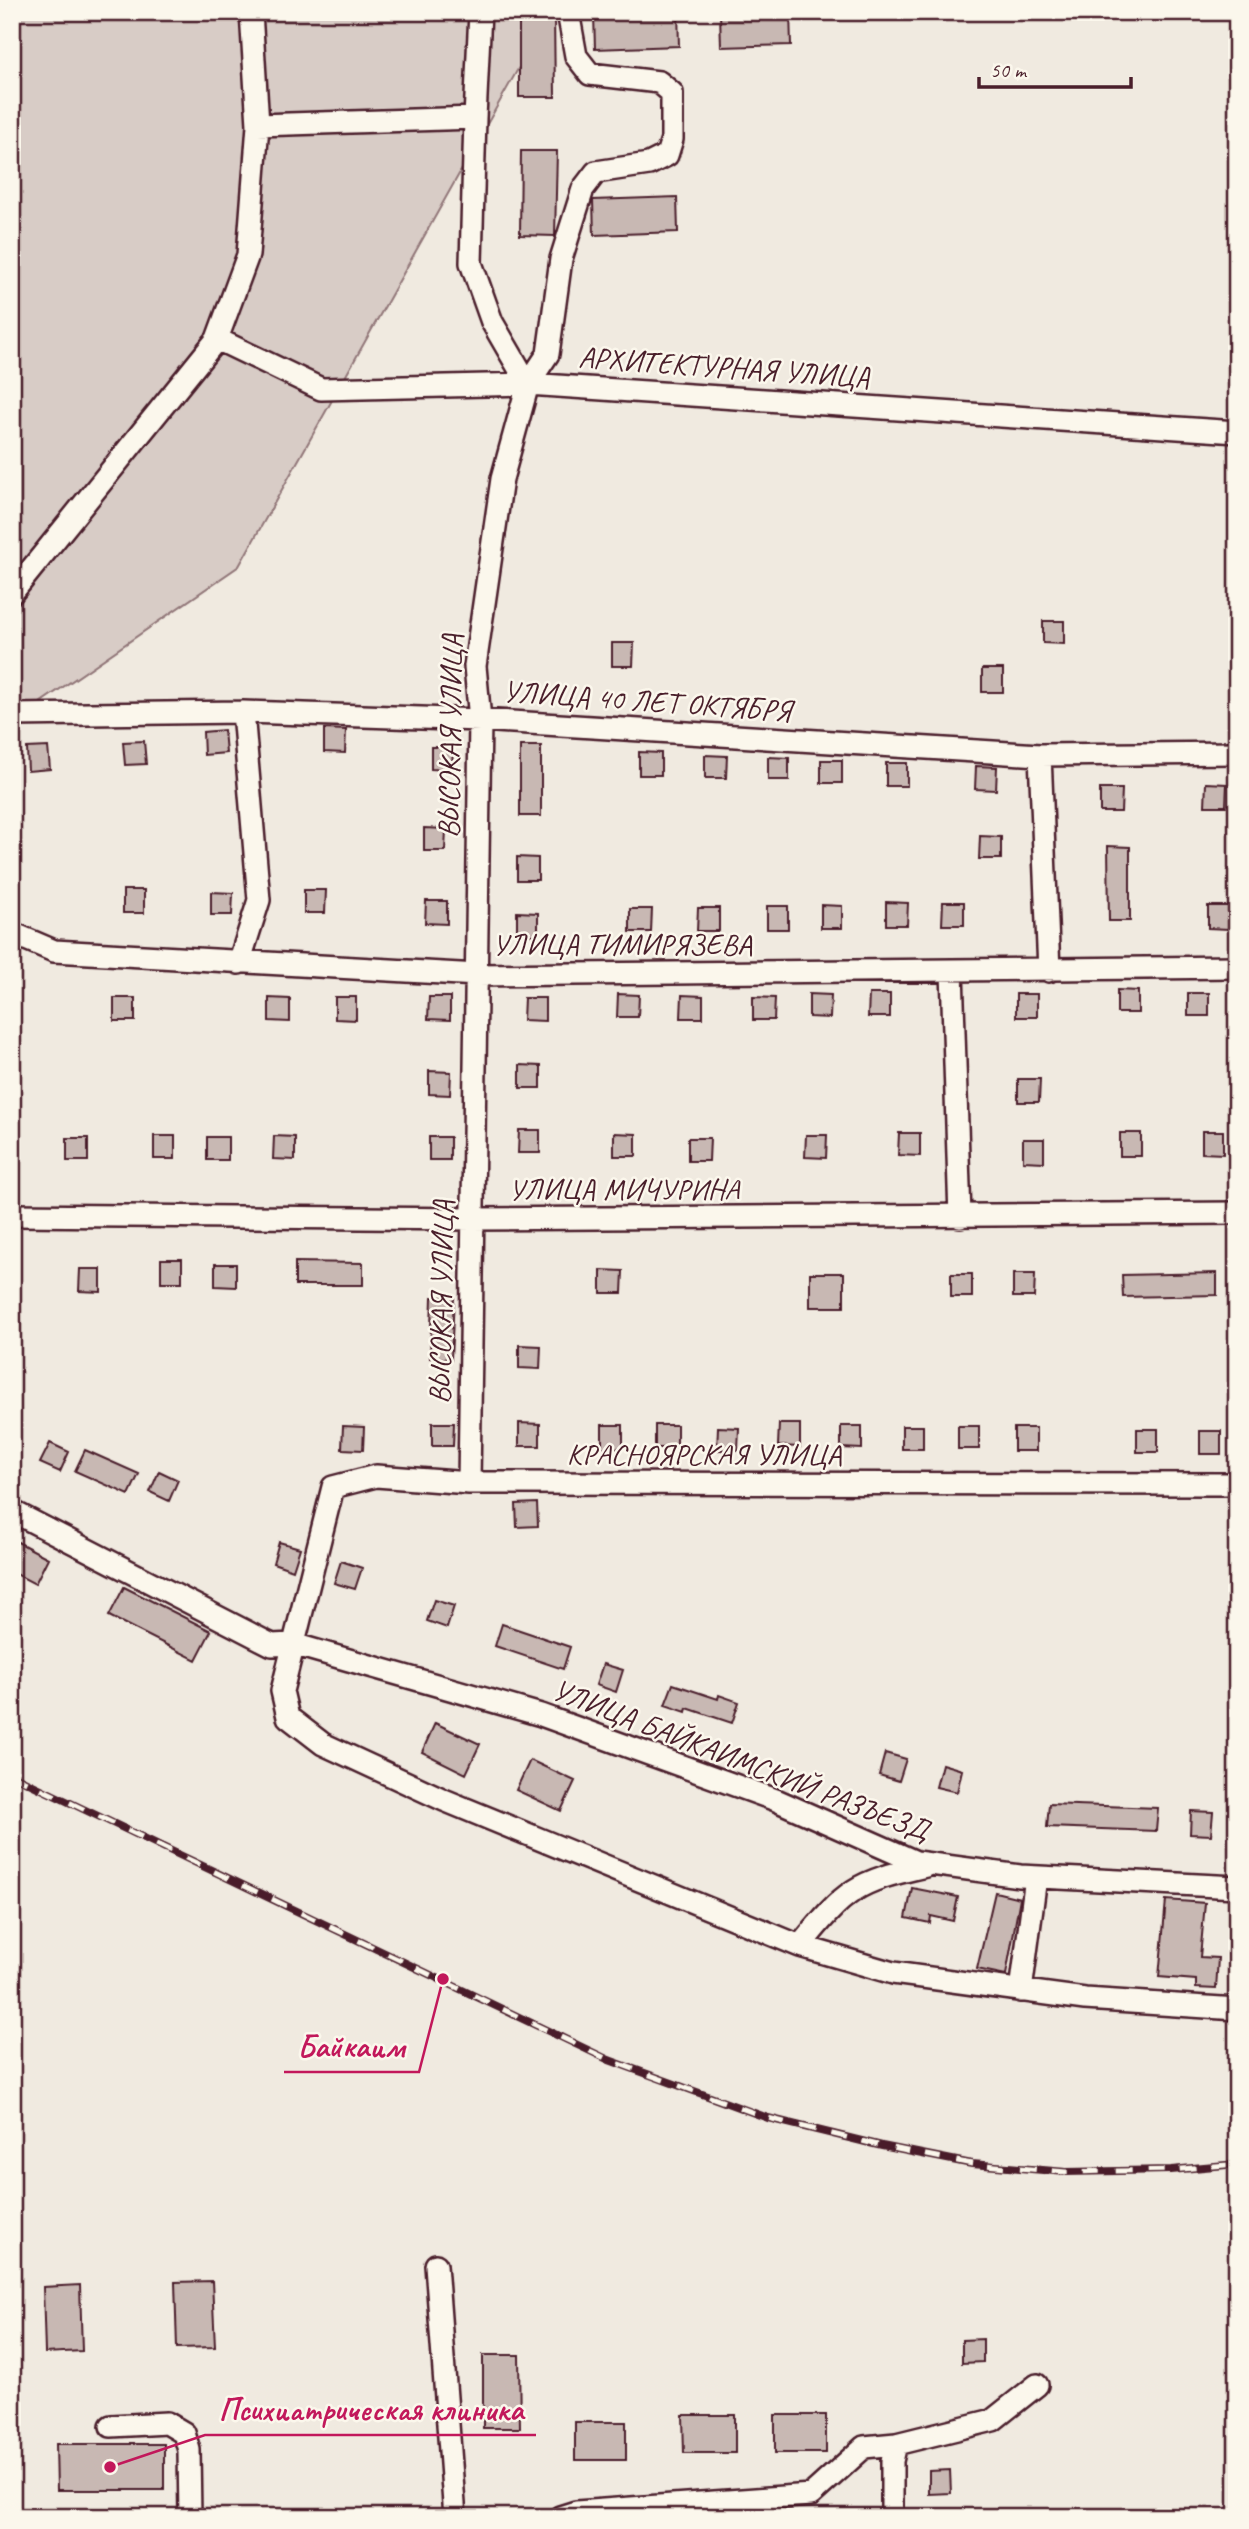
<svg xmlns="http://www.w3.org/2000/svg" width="1249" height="2529" viewBox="0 0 1249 2529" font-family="Caveat,sans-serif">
<rect width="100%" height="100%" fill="#f0eae0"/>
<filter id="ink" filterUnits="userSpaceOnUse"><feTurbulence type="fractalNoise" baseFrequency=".0143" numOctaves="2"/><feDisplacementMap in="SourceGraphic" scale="14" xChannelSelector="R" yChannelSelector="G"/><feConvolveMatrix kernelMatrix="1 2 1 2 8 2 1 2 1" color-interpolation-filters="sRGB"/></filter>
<g filter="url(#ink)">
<path fill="#d8ccc6" stroke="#917678" stroke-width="2" d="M12 12H550L239 566 12 722Z"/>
<path fill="#c8b8b3" stroke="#4a1f2b" stroke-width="2" d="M678 12 679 46 595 49 594 13Z
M720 12H790L791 45 721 47Z
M519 13H554L555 97H519Z
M521 151H557L555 236 520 235Z
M677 197 678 232 594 235 593 200Z
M1043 621H1064V644L1043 643Z
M612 643H634L633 666H612Z
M982 669H1003V692H982Z
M324 729 346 730 345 753 324 752Z
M224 730 226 753 204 755 203 732Z
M144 741 146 764 125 765 123 742Z
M520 746H541V816H520Z
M48 747 50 769 28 771 27 748Z
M431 747H453L452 770 431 769Z
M639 752 661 753V775H639Z
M705 755 727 756 726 778H705Z
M768 757 789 758V780H768Z
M821 760H842V783H821Z
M886 763H907V786H886Z
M976 766 997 767 996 790 975 789Z
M1206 783 1227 784 1226 806H1205Z
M1100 789H1122L1121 812H1100Z
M424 828 446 829 445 851H424Z
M980 836 1001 837V859H979Z
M1108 846 1130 847V921H1109Z
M517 857 538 858V880H517Z
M123 890H144V913H123Z
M304 890H326L325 913H304Z
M211 892 233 893 232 915H211Z
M426 901H447V924L425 923Z
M886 902 908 903 907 925H886Z
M943 902H964V925H942Z
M821 905 842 906V928H821Z
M767 906H788V929H767Z
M1208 906H1230L1229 929 1208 928Z
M698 908H719V931H697Z
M630 909H652L651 932H630Z
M517 912 538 913V935H517Z
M1117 990 1138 991V1013H1117Z
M1188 993H1209V1016H1188Z
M618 994 639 995 638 1017H617Z
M809 994 831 995 830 1018 809 1017Z
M869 994H890V1017H868Z
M1016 994H1037V1017H1016Z
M682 995 703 996V1018H681Z
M335 997H356V1020L335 1019Z
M429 997H450V1020L428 1019Z
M753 997 775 998 774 1020H753Z
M114 998H135V1021H114Z
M269 998 290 999V1022L269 1021Z
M524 998H545V1021L523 1020Z
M520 1065 541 1066V1088H520Z
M429 1071 451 1072 450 1095 429 1094Z
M1018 1079H1040L1039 1102H1018Z
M519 1130H540V1153H518Z
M1202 1131H1223V1154L1202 1153Z
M614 1133 636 1134V1156H614Z
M899 1133H920V1156L898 1155Z
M1120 1133H1141V1156H1120Z
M806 1135H827L826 1158 805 1157Z
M154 1136H175V1159H154Z
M274 1136 295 1137V1160L273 1159Z
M207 1137H228V1160H207Z
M429 1137H450V1160H429Z
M67 1138H88V1161H67Z
M688 1138H710L709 1161H688Z
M1023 1139H1044V1162L1023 1161Z
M161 1259H182V1282H161Z
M295 1262 363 1263V1285H295Z
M215 1264H236V1287L215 1286Z
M80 1269H101V1292L79 1291Z
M601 1270 623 1271 622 1293H601Z
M810 1273H844V1307H810Z
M1217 1273V1295L1123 1297 1122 1275Z
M951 1274H972V1297H951Z
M1013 1274H1035L1034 1297H1013Z
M432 1297H454L451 1359 430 1358Z
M519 1345 541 1346 540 1369 519 1368Z
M432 1423H454L453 1446H432Z
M519 1423 540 1424V1446H519Z
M779 1424H800V1447L778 1446Z
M602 1425H623V1448L602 1447Z
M655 1425H677V1448H655Z
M343 1426 364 1427 363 1450 342 1449Z
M841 1426H862V1449L841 1448Z
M902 1426H923V1449H902Z
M958 1426H979V1449H958Z
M718 1427 739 1428 738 1450H717Z
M1014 1428H1036V1451H1014Z
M1137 1429H1158V1452H1137Z
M1200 1431H1221V1454H1200Z
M50 1443 69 1452 60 1472 40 1463Z
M85 1450 139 1474 129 1495 75 1471Z
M159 1471 178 1480 169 1501 150 1492Z
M537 1503 538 1526 517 1527 516 1504Z
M12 1539 48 1558 35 1584 12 1572Z
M279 1542 300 1548 293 1570 273 1563Z
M341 1561 362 1568 355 1589 334 1583Z
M124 1587 211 1631 196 1660 109 1616Z
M434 1600 454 1606 447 1628 427 1621Z
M502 1624 570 1647 563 1669 495 1646Z
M603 1664 623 1670 616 1692 596 1685Z
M673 1684 718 1699 719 1695 739 1702 732 1723 687 1708 686 1712 665 1705Z
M435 1723 480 1744 466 1774 422 1752Z
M885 1753 906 1759 899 1781 879 1775Z
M530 1760 575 1781 561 1811 516 1790Z
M942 1764 962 1770 957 1792 936 1787Z
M1049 1804 1158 1808 1156 1831 1047 1827Z
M1191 1811 1213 1812 1211 1835 1190 1834Z
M912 1888 958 1897 953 1921 931 1916 930 1923 906 1918Z
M995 1892 1020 1898 1006 1975 977 1969Z
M1166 1900 1205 1903 1200 1957 1218 1958 1216 1989 1196 1988V1980L1159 1977Z
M212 2281 215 2347 177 2348 175 2282Z
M80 2285 82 2351 45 2353 43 2287Z
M983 2339V2362L962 2363V2340Z
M483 2355H519L520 2428H483Z
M683 2415H735V2453H684Z
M775 2415H826V2453H775Z
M575 2422H626V2460H575Z
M56 2444H164V2490H57Z
M950 2470 951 2493 929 2494V2471Z"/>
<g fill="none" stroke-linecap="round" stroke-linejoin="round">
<defs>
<path id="minor" d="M475 118 471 263 492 322 528 384
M258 125 475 118 480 12
M217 339 321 389 528 384 1237 432
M12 593 217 339 248 255 258 125 251 12
M12 715 243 712 480 720 1040 755 1237 753
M1040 755 1049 971
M12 933 54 951 478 975 1237 967
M239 963 259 900 243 712
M952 971 960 1217
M12 1215 472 1219 1237 1213
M469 1483 480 720 475 666 502 479 528 384 548 354 561 259 583 189 596 172 649 164 667 155 672 139V93L659 82 590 74 576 56 568 12
M1237 1484 469 1483 376 1476 333 1487 282 1691 288 1717 323 1744 444 1800 800 1946 893 1973 1085 1999 1237 2009
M12 1511 272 1645 293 1644 541 1715 776 1800 916 1862 1020 1876 1237 1887
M800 1946C846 1889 855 1882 926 1866
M1021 1991 1036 1877
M436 2265 455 2517
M111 2426 167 2423 184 2433 189 2450 190 2517
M560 2517 576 2512 811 2495 864 2447 896 2444 993 2420 1037 2385
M892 2517V2461L896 2444"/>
</defs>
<use href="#minor" stroke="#4a1f2b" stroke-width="26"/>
<use href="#minor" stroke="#fbf7ec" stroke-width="21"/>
<defs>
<path id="rail" d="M12 1775 609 2060 768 2118 882 2146 972 2164 1066 2172 1171 2170 1237 2164"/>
</defs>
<use href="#rail" stroke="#4a1f2b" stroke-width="8"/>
<use href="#rail" stroke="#fbf7ec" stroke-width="5" stroke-dasharray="16" stroke-linecap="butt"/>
</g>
</g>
<g text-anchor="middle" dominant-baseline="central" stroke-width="5" stroke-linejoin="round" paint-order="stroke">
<g font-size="30" fill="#4a1f2b" stroke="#fbf7ec">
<text transform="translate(724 367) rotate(4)">АРХИТЕКТУРНАЯ УЛИЦА</text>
<text transform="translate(647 701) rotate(4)">УЛИЦА 40 ЛЕТ ОКТЯБРЯ</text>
<text transform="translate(450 736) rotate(-89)">ВЫСОКАЯ УЛИЦА</text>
<text x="622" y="944">УЛИЦА ТИМИРЯЗЕВА</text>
<text x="624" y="1189">УЛИЦА МИЧУРИНА</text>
<text transform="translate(441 1302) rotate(-89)">ВЫСОКАЯ УЛИЦА</text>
<text x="704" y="1454">КРАСНОЯРСКАЯ УЛИЦА</text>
<text transform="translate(741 1760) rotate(21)">УЛИЦА БАЙКАИМСКИЙ РАЗЪЕЗД</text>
</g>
</g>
<path fill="none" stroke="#c2185b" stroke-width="2.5" d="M443 1979L419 2072H284M110 2467L205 2435H536"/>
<g fill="#c2185b" stroke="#fbf7ec" stroke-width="2.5">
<circle cx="443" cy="1979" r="7"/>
<circle cx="110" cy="2467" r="7"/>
</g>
<g font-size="32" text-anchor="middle" font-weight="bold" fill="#c2185b" stroke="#fbf7ec" stroke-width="5" stroke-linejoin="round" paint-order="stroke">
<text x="351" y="2057">Байкаим</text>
<text x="371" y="2420">Психиатрическая клиника</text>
</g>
<rect width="1249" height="2529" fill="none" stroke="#fbf7ec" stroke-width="42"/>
<rect x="21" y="21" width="1207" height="2487" fill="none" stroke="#4a1f2b" stroke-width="2.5" filter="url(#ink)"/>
<path d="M979 77v10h152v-10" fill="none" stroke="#4a1f2b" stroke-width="3.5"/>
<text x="990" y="77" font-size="21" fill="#4a1f2b" stroke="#fbf7ec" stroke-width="5" paint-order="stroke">50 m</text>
</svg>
